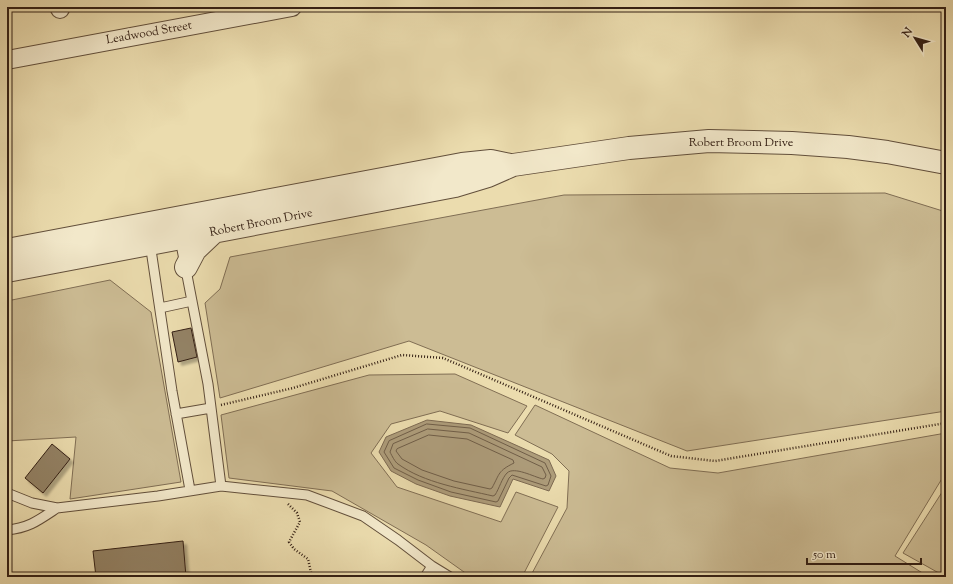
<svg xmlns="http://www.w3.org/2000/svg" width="953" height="584" viewBox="0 0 953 584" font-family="'Sorts Mill Goudy',serif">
<defs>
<filter id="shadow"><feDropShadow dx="3.5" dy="3.5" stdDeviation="1" flood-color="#0004"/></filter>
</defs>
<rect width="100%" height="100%" fill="#ebdcae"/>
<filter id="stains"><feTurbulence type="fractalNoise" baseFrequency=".005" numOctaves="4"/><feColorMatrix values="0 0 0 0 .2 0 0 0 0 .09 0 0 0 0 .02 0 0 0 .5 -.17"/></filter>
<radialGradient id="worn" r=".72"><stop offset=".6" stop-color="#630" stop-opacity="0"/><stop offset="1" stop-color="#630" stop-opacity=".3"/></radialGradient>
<path fill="#ccbc94" stroke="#806e54" d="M885 193 946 212V411L687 451 409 341 220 398 205 303 220 289 230 257 564 195Z
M110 280 151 312 181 482 70 499 76 437 7 441V301Z
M455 374 527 406 508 433 440 411 391 424 371 453 397 487 501 522 516 492 558 507 522 577H471L426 545 332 491 229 478 221 415 369 375Z
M535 405 670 468 718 473 946 433V472L895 556 929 577H530L567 508 569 471 552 454 515 435Z
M946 486V577L903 553Z"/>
<path fill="#ad9c7a" stroke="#7d6a52" d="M427 420 471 425 549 460 556 476 549 491 513 479 500 507 450 496 416 484 391 471 379 452 386 437Z"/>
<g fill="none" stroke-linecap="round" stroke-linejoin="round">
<path stroke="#705e48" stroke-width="1" d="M427 424 470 428 545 463 551 476 548 485 546 486 512 475 509 478 498 501 496 502 451 492 418 480 394 468 384 452 389 441Z
M428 429 469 433 542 467 546 475 545 478 543 479C534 477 514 466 507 473 502 478 499 489 495 495L493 496C463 489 424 483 398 464 395 462 392 456 390 452L393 444Z
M429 435 467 439 513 460 514 463C498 471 500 473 492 488L490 489 454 481 422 470 402 459 396 451 397 449Z"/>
</g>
<path fill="#938265" stroke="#342015" filter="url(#shadow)" d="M191 328 197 357 178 362 172 332Z
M52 444 70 459 43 493 25 478Z
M183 541 186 577H96L93 551Z"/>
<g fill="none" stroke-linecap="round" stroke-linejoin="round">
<defs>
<path id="service" d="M180 239 208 384 221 486
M150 243 172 391 190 490
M160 308 192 301
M176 414 211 408
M7 493 32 503 57 508 158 496 221 486 307 495 363 516 398 540 432 566 450 577
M7 530C29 528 39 520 57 508
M425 577 432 566"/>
<path id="minor" d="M60 7V9
M7 60 292 7"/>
<path id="tertiary" d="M7 250 462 164 491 161 510 165
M186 267 195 250 215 231
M7 271 455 186 488 176 513 165 629 148 709 141 792 143 848 147 887 152 946 163"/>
</defs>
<use href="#service" stroke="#624f3b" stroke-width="11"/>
<use href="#minor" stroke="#624f3b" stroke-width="20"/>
<use href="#tertiary" stroke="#624f3b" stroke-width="24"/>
<path stroke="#342015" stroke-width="2.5" stroke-dasharray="1 2" stroke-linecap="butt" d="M221 405 293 388 402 355 443 358 671 456 715 461 946 423
M288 504 297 513 300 522 289 542 294 549 308 559 312 577"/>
<use href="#service" stroke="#f2e8ca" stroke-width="9"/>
<use href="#minor" stroke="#f2e8ca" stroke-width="18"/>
<use href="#tertiary" stroke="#f2e8ca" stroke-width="22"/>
</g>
<g text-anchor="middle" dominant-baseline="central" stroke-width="3.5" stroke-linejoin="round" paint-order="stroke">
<g font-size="12" fill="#342015" stroke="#f2e8ca">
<text transform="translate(149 33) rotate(-10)">Leadwood Street</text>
<text x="741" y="143">Robert Broom Drive</text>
<text transform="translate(261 223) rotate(-11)">Robert Broom Drive</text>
</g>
</g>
<rect width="953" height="584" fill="none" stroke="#ebdcae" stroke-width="24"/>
<rect x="8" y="8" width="937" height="568" fill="none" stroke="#342015" stroke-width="2"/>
<rect x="12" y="12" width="929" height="560" fill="none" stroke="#342015"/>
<g transform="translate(915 38) rotate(307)" stroke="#f2e8ca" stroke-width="3" paint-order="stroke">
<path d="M0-3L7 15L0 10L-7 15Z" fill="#342015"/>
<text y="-6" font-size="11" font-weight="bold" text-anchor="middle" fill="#342015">N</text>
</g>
<path d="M807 558v6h114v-6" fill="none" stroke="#342015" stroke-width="2"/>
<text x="813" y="558" font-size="12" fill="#342015" stroke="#f2e8ca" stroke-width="3" paint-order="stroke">50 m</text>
<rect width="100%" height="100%" filter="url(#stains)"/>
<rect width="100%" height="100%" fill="url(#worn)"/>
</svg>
